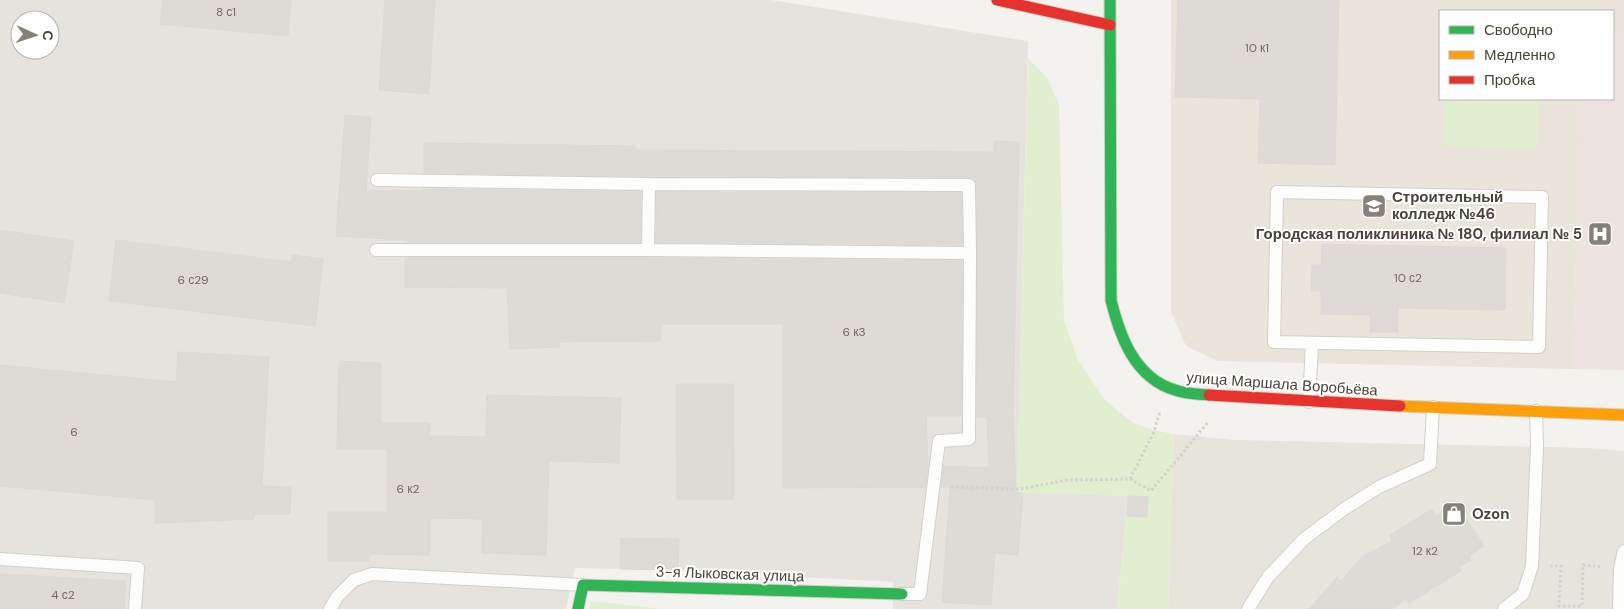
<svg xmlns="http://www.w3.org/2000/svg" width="1624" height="609" viewBox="0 0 1624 609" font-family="'DM Sans',sans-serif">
<rect width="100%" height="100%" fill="#f4f2ee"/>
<path fill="#e7e4dc" d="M1174 434 1234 440 1588 448 1624 451V609H1168Z"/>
<path fill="#e6e2de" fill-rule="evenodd" d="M0 0H771L1028 41 1017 492 1128 496 1117 609H893V582L678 570 575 568 566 609H0ZM20 20H50V50H20Z"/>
<path fill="#eae5da" d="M1171 0H1624V32H1613V11H1440V99H1580L1573 369 1218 361 1186 346 1171 312Z"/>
<path fill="#eee3df" d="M1613 32H1624V370L1573 369 1580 99H1613Z"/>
<path fill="#e1eecf" d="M1028 58 1047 78 1059 105 1064 320 1078 360 1104 399 1130 421 1152 430 1174 434 1168 609H1117L1128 496 1017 493Z
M1445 99H1539L1537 149 1443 146Z
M591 601 663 609H589Z"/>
<path fill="#dedbd6" stroke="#dcd9d4" d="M163 0H291L288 36 160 24Z
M385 0H435L429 94 379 90Z
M1178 0H1339L1335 165 1258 163 1260 99 1175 97Z
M345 115 371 117 366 191H423V189L641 192 640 242H405V240L336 236Z
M994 141 1019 142 1013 415 1016 493H1023L1018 555 995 553 991 605 942 602 950 487H941L944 466 989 468 987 417H977V185L973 178 969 177 649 176 424 173V143L635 146V150L994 152Z
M657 192 961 193 962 245 656 242Z
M0 230 74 241 64 303 0 293Z
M116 240 292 262V255L323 259 315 326 109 301Z
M1322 244 1506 248 1505 310 1398 308V332H1370V315L1321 314V291H1311L1312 265H1321Z
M405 258H648L962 261 961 416H926L928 466 925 487 783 488V324H661V341L560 342V347L510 349 507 288 405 287Z
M178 352 269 357 262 486 291 487 290 514H254V519L155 523V500L0 486V365L176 382Z
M339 361 381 363V423H430V436L486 437 487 395 621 398 619 463 549 461 546 555 482 553 483 519 430 518V555L370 554V561H328V512H387V449H337Z
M676 384H733L734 499H677Z
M1128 496 1148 497 1147 517 1127 516Z
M1456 503 1484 546 1469 556 1471 560 1459 567 1461 571 1409 603 1406 598 1393 609H1309L1337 577 1341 581 1362 557 1392 541 1390 535 1432 509 1436 516Z
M621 538 679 539 678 570 620 569Z
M0 574 126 581 124 609H0Z"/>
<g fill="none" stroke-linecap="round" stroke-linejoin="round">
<defs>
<path id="lane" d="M377 180 649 184 648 250
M649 184 969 185 970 253
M1277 192 1542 197 1539 347 1274 342Z
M376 250H648L970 253 969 439 939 441 920 594H902
M1309 402 1312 343
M0 559 138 568 135 609
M330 609 337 597 354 580 372 574 583 585
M1248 609 1268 577 1304 539 1344 509 1379 487 1430 464 1433 407
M1504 609 1523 594 1532 566 1537 447 1536 411
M1619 609 1620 568 1624 551"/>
<path id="fast" d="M1110 0 1111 300C1120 337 1135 378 1175 390 1186 394 1197 394 1209 395
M578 609 583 585 902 594"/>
<path id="slow" d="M1400 406 1624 415"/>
<path id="jam" d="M997 0 1110 25
M1209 395 1400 406"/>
</defs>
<use href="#lane" stroke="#d2d0cb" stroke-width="14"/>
<use href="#fast" stroke="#d3cfc5" stroke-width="13"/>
<use href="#slow" stroke="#d3cfc5" stroke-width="13"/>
<use href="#jam" stroke="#d3cfc5" stroke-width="13"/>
<path stroke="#d3d2cc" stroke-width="3" stroke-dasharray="2.5 2.5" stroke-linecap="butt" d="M1130 479 1151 491 1209 421
M951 487 1020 489 1067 480 1130 479 1153 434 1160 412
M1550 566H1561L1559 606H1582L1583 565 1602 567"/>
<use href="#lane" stroke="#fdfdfc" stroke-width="12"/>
<use href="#fast" stroke="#30b455" stroke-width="11"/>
<use href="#slow" stroke="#ff9f0a" stroke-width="11"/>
<use href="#jam" stroke="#e5322d" stroke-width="11"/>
</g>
<defs>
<symbol id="university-square" viewBox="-11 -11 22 22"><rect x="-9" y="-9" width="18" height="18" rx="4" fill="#868178" stroke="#fff"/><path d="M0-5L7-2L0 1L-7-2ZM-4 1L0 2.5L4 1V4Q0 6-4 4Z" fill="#fff"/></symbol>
<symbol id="hospital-square" viewBox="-11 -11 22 22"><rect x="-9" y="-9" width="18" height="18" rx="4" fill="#868178" stroke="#fff"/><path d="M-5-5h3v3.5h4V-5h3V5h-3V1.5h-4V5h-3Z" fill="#fff"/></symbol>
<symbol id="shop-square" viewBox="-11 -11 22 22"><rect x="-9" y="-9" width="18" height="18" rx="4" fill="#868178" stroke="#fff"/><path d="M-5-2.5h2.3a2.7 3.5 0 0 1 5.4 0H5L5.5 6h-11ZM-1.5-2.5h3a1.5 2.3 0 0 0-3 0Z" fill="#fff"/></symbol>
</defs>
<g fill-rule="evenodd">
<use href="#university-square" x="1360" y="192" width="28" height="28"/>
<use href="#hospital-square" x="1586" y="220" width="28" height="28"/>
<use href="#shop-square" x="1440" y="500" width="28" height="28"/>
</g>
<g text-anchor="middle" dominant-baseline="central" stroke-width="4" stroke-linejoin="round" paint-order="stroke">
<g font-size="12" fill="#706a61">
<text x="226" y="12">8 с1</text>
<text x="1257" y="48">10 к1</text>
<text x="1408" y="278">10 с2</text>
<text x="193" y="280">6 с29</text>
<text x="854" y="332">6 к3</text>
<text x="74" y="432">6</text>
<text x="408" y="489">6 к2</text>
<text x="1425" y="551">12 к2</text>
<text x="63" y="595">4 с2</text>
</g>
<g font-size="15" font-weight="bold" fill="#4b4439" stroke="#fff" text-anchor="start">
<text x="1392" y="197">Строительный<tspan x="1392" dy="17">колледж №46</tspan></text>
<text x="1582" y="234" text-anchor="end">Городская поликлиника № 180, филиал № 5</text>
<text x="1472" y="514">Ozon</text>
</g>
<g font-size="15" fill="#4b4439" stroke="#fff">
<text transform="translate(1282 384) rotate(4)">улица Маршала Воробьёва</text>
<text transform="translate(730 574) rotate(2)">3-я Лыковская улица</text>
</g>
</g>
<rect x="1439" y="10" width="175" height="90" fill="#ffffff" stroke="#b7b4b0"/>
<rect x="1449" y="26" width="25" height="8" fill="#30b455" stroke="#b7b4b0"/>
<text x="1484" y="35" font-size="15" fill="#4b4439">Свободно</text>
<rect x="1449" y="51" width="25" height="8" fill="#ff9f0a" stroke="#b7b4b0"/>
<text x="1484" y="60" font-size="15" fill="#4b4439">Медленно</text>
<rect x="1449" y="76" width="25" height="8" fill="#e5322d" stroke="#b7b4b0"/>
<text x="1484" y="85" font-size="15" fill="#4b4439">Пробка</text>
<g transform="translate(35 35) rotate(93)"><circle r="24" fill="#ffffff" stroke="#b7b4b0"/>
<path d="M0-4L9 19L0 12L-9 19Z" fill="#868178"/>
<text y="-8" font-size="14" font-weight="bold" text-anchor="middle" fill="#4b4439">С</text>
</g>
</svg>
